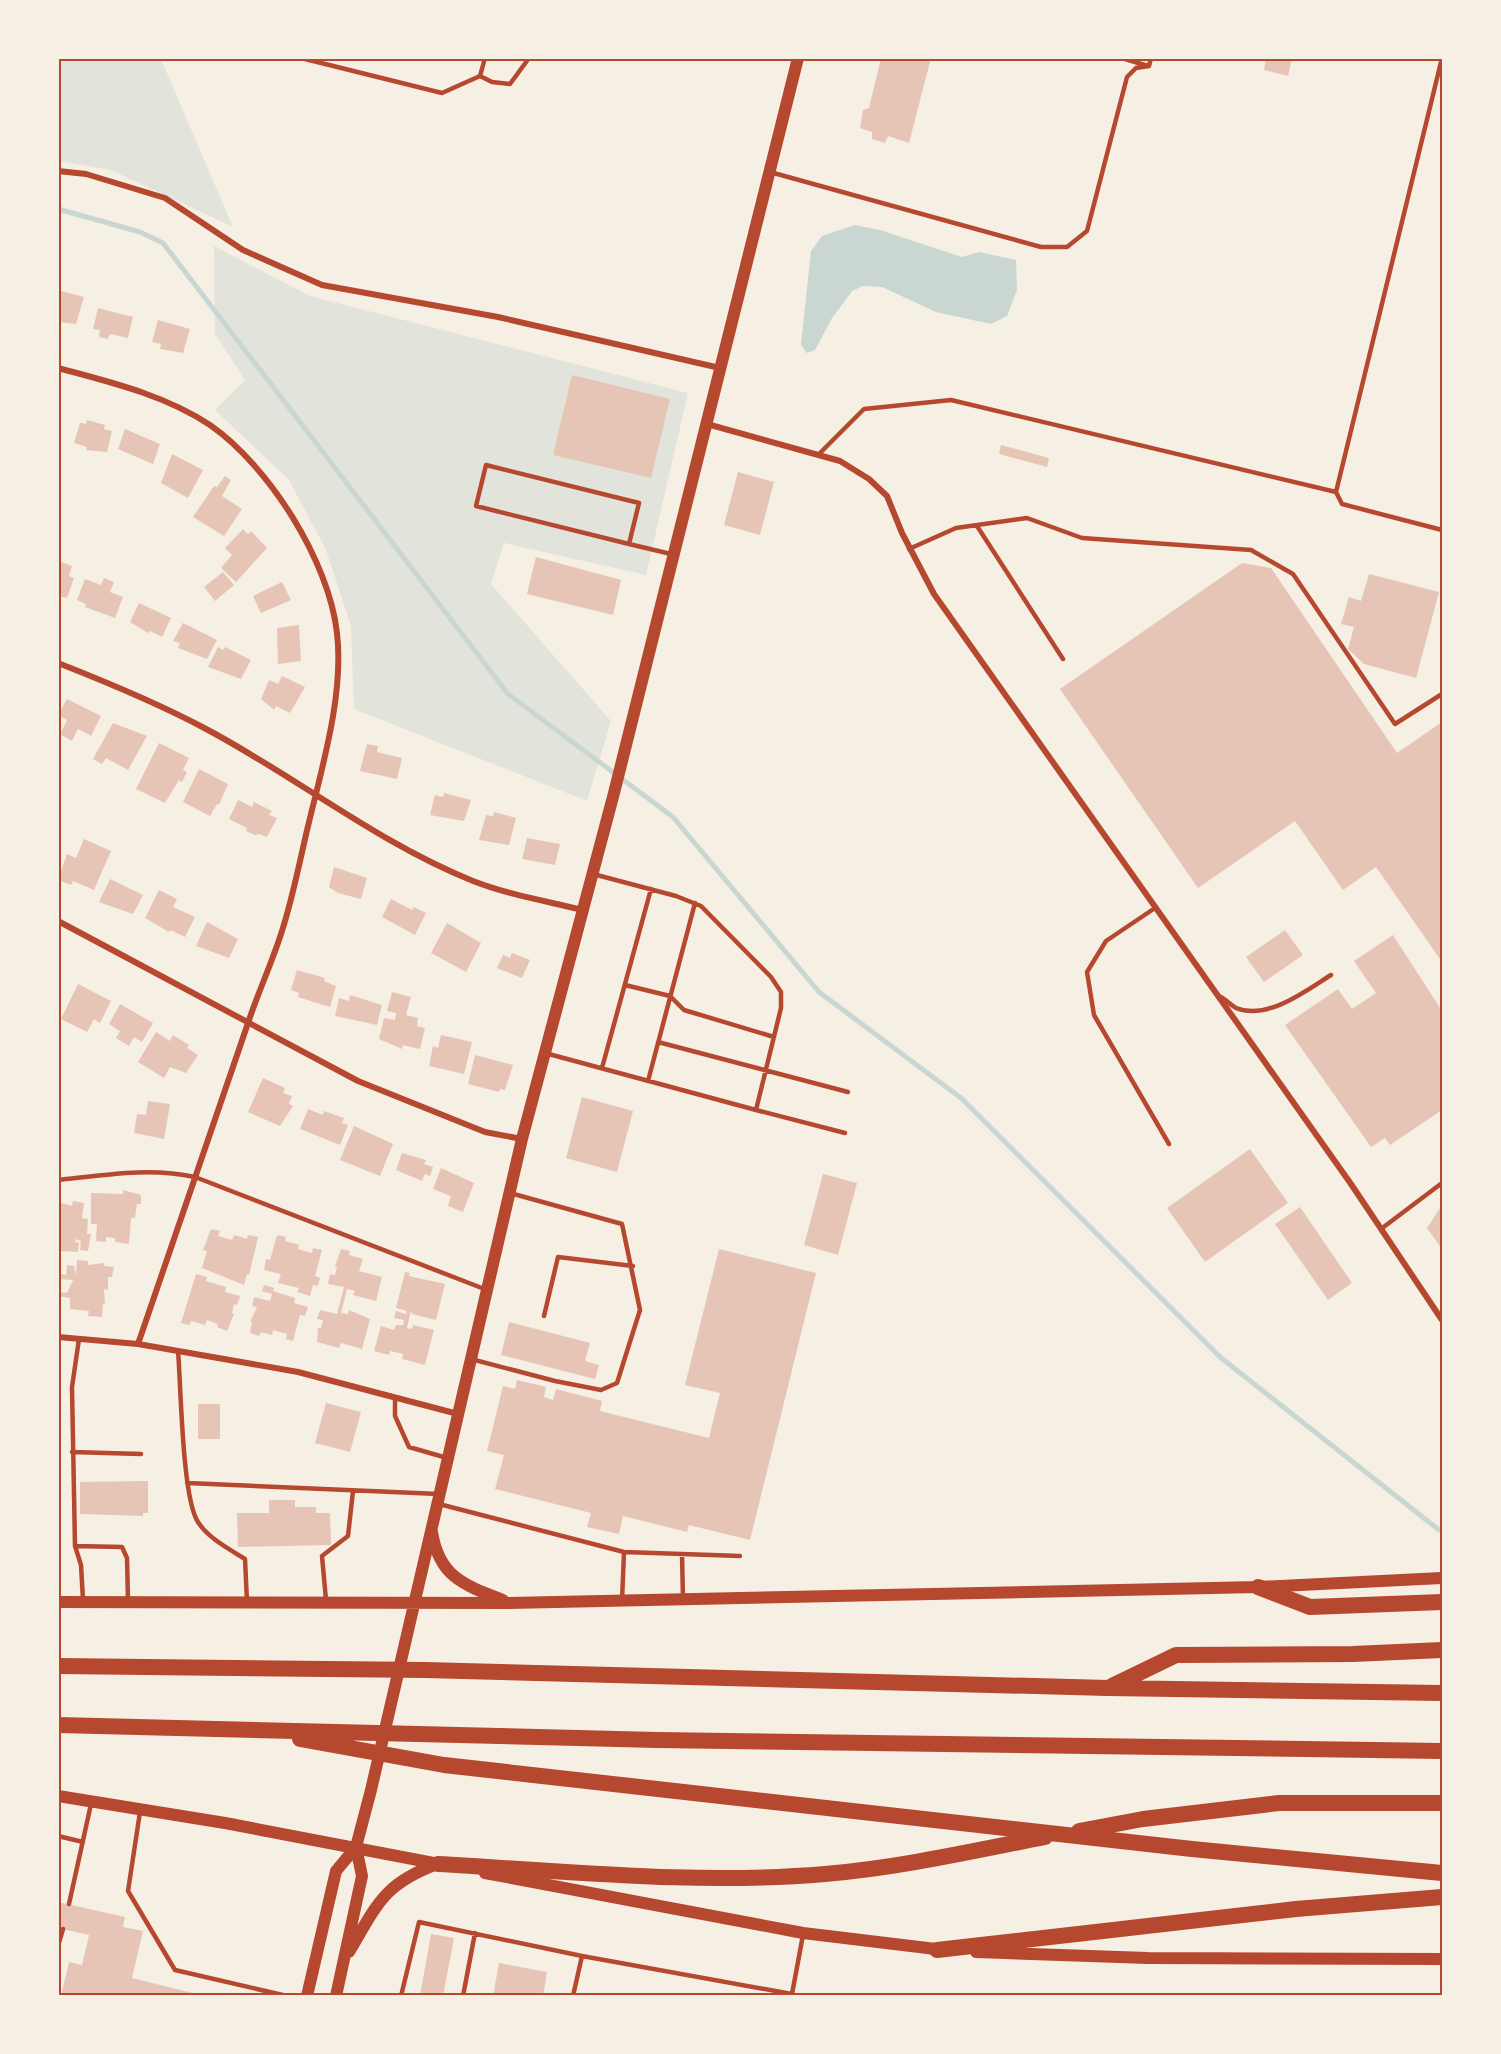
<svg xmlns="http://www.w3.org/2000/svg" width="1501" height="2054" viewBox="0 0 1501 2054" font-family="Figtree,sans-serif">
<rect width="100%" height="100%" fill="#f6efe4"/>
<path fill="#e2e4dc" d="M58 59H161L233 227 111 170 59 161Z
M214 246 310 296 688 393 646 575 504 543 491 584 611 721 587 801 354 709 351 626 326 550 289 480 215 410 245 380 215 334Z"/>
<path fill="#c9d6d2" d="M855 225 880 230 962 257 979 252 1016 260 1017 290 1007 316 991 324 936 312 882 287 863 286 852 291 832 318 815 350 807 353 801 345 811 251 822 236Z"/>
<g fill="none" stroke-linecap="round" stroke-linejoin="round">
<path stroke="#c9d6d2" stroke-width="5" d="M58 209 140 232 163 243 508 694 673 817 819 992 961 1098 1220 1357 1439 1530"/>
</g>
<path fill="#e6c5b7" d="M881 58H931L909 143 888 136 885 143 872 139V132L860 128 863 110 869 108Z
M1266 58H1292L1288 76 1264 70Z
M58 290 84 297 76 324 58 322Z
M98 308 133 317 128 338 110 334 108 339 99 337 100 330 93 329Z
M158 320 190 329 183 353 160 349 161 344 152 342Z
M572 375 670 399 651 478 553 455Z
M87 420 105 425 104 429 112 431 107 452 86 450 87 447 74 443 80 423 86 424Z
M125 429 160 444 153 464 118 449Z
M1001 445 1049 458 1047 467 999 454Z
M172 454 203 470 188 498 161 483Z
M738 472 774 482 760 535 724 525Z
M225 476 231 480 222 496 242 509 224 536 193 517 214 486 217 487Z
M243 529 248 534 251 531 267 548 236 582 221 568 232 555 225 548Z
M536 557 621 580 613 615 527 594Z
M58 561 72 566 69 576 74 578 67 598 58 596Z
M1242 563 1271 568 1397 753 1442 722V962L1376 867 1343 890 1295 821 1198 888 1060 689Z
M223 572 234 585 215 601 204 587Z
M1369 574 1439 592 1416 678 1364 664 1348 649 1354 627 1341 624 1349 597 1361 601Z
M104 578 114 582 110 592 123 597 115 618 85 607 86 604 77 600 85 579 101 585Z
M282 582 291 600 261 613 253 596Z
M139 603 171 618 162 637 150 631 148 633 130 622Z
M183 623 217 640 207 659 178 648 180 643 173 641Z
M299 625 301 661 278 664 277 628Z
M218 647 223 650 225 647 251 660 241 679 208 667Z
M282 676 305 687 290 713 276 706 274 710 261 699 269 680 278 684Z
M67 699 101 716 91 736 78 729 72 741 60 734 67 720 58 715Z
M113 723 147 736 128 770 106 758 102 764 93 759Z
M159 743 189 758 183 770 187 772 182 782 179 780 165 803 136 789Z
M367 744 378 746 377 752 402 758 397 779 360 771Z
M199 769 228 784 219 805 217 804 210 816 183 802Z
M444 793 471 800 464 821 430 815 435 795 443 797Z
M238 800 252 807 254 802 272 811 269 815 277 818 267 837 259 834 255 835 246 831 247 828 229 819Z
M494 812 516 818 509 845 479 840 486 815 493 816Z
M527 838 560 844 555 865 522 859Z
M84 839 111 851 94 890 73 881 71 885 58 880 67 854 76 858Z
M334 867 367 878 361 899 338 893 329 887Z
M110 879 143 895 133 914 99 902Z
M159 890 177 899 173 907 195 917 185 937 170 930 169 932 145 918Z
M391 899 412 910 414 907 426 913 415 935 382 917Z
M207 922 238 939 229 958 196 946Z
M447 923 481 943 466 972 431 953Z
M1285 930 1303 955 1264 982 1246 957Z
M1393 935 1442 1011V1110L1390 1145 1385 1138 1371 1147 1285 1025 1338 989 1352 1009 1376 993 1354 961Z
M512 953 530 960 522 978 497 968 503 955 510 958Z
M297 970 325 978 324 981 336 986 330 1007 298 997 299 993 291 990Z
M78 984 111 1001 100 1023 94 1019 87 1032 61 1019Z
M392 992 411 997 406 1015 418 1018 417 1026 425 1028 420 1049 403 1045 402 1049 379 1039 384 1018 395 1020 396 1013 387 1011Z
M350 995 382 1005 377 1025 335 1016 339 998 349 1001Z
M120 1004 153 1023 142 1042 134 1037 129 1046 116 1038 120 1031 109 1024Z
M156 1032 170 1041 173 1035 189 1045 187 1048 198 1055 186 1073 170 1067 164 1078 138 1062Z
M441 1035 472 1042 464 1074 429 1066 433 1046 438 1048Z
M475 1055 513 1065 505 1090 500 1089 499 1092 468 1084Z
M263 1078 285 1088 283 1093 292 1096 289 1104 293 1106 280 1126 248 1112Z
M582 1097 633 1111 617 1172 566 1158Z
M148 1101 170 1104 164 1139 134 1133 137 1114 146 1115Z
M308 1109 323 1115 324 1111 344 1118 342 1123 348 1125 340 1145 300 1129Z
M354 1126 393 1144 380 1176 340 1160Z
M1250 1149 1288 1203 1205 1262 1167 1208Z
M402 1153 426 1160 424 1164 433 1167 430 1176 425 1174 422 1181 396 1170Z
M441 1168 474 1183 463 1212 448 1206 451 1196 433 1189Z
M823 1174 857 1183 838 1255 804 1245Z
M123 1190 141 1195V1204H137L135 1218H131L129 1244 115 1242V1238L106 1237V1242L96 1241 97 1224H91V1193L123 1194Z
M73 1201 84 1203 82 1218 88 1219 87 1234H91L88 1251 80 1250 81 1241 76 1239 75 1242 79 1243 78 1252 58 1251V1202L72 1206Z
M1442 1205V1249L1427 1228Z
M1300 1207 1352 1283 1328 1300 1275 1224Z
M211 1229 220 1231 218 1236 232 1240 234 1235 247 1239 248 1235 258 1237 249 1275 247 1274 244 1285 202 1268 207 1251 203 1250Z
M277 1235 286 1237 285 1241 299 1245 298 1249 312 1253 313 1248 322 1250 315 1276 320 1278 318 1286 313 1285 310 1296 297 1292 299 1288 278 1283 281 1274 264 1270 266 1259 270 1260Z
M341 1249 350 1251 349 1255 363 1259 359 1271 382 1277 376 1301 353 1295 355 1291 347 1289 341 1313 348 1314 349 1310 370 1319 362 1349 341 1343 339 1348 317 1342 318 1328H321L323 1320 317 1319 320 1310 337 1314 344 1287 328 1284 330 1274 335 1275 337 1267 335 1266Z
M719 1249 816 1273 750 1540 689 1525 687 1532 623 1516 619 1534 587 1527 591 1513 495 1489 504 1455 487 1451 503 1386 515 1389 517 1380 546 1387 544 1397 553 1400 556 1389 602 1401 600 1411 709 1438 720 1393 685 1385Z
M77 1260 88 1261V1265L104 1263V1266L114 1267 112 1277H108V1290L104 1289 105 1304H103L102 1317 88 1316 89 1311 70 1309V1298L58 1296V1292L67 1293 73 1280 58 1279V1262L61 1263 60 1274 66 1275 67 1265 74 1266 76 1276Z
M405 1272 410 1273 409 1276 445 1284 436 1320 412 1314 411 1310 407 1328 412 1329 413 1325 434 1330 425 1365 402 1359 403 1354 390 1351 389 1355 374 1351 381 1326 394 1330 396 1325H403L404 1320 394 1318 396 1311 406 1314 407 1311 396 1308Z
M196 1274 207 1277 206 1281 226 1287 225 1292 240 1296 237 1305 234 1304 232 1313 234 1314 227 1331 217 1327 218 1324 207 1320 205 1325 191 1321 190 1325 181 1323Z
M264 1285 274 1288 273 1291 295 1298 294 1303 308 1307 305 1316 300 1315 293 1341 286 1339 287 1334 273 1330 272 1335 261 1332 259 1336 250 1333 252 1322H250L257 1307 252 1306 254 1297 270 1301 272 1294 262 1291Z
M509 1322 590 1343 585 1361 599 1365 595 1379 501 1355Z
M326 1403 361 1412 350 1452 315 1443Z
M198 1404H220V1439H198Z
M148 1481V1513H143V1516L80 1514V1482Z
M269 1500H295V1507H316V1513H330L331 1545 238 1547 237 1513H269Z
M58 1902 125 1917 123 1927 143 1931 132 1978 205 1996H61L69 1962 82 1965 89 1935 58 1928Z
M431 1934 454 1938 443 1996H420Z
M499 1963 547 1972 543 1996H493Z"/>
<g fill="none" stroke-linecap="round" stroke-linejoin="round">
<path stroke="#b5482f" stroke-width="4.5" d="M301 58 442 93 480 76 485 58
M1122 58 1148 66
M480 76 492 82 510 84 529 58
M770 172 1041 247H1067L1087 231 1127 77 1136 68 1149 66 1151 58
M819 454 864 409 951 400 1336 492 1442 58
M1336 492 1342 504 1442 530
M977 526 1063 659
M629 544 476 506 486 465 639 503 629 544 671 554
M909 549 956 528 1027 518 1082 538 1251 550 1293 574 1395 724 1442 694
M1155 908 1106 941 1087 972 1094 1015 1169 1144
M625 985 670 996 684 1010 774 1037
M1221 997C1226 1000 1231 1005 1236 1008 1267 1021 1307 990 1331 975
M658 1042 848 1092
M545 1053 756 1110 781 1008V992L771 977 701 906 676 896 593 874
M602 1068 651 889
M648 1081 695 903
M756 1110 845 1133
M58 1180C104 1175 150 1167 195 1177L487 1290
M1381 1229 1442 1183
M544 1316 558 1257 633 1266
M178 1351C181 1385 182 1498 198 1522 208 1538 229 1549 245 1559L247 1602
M471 1359 555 1381 601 1390 617 1383 640 1310 622 1224 510 1193
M395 1397V1416L409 1447 447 1458
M72 1452 141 1454
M187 1483 439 1494
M439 1504 624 1552 740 1556
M75 1546 72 1387 79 1339
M682 1554 683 1599
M83 1600 81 1565 75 1546 122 1547 127 1558 128 1601
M326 1600 322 1556 348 1536 353 1491
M622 1601 624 1552
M140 1812 128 1891 175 1970 287 1996
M58 1836 83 1842
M69 1904 91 1804
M58 1946 63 1929
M401 1996 419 1922 582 1956 792 1994 803 1935
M463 1996 475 1933
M573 1996 582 1956"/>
<path stroke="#b5482f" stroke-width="6" d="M58 171 86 174 165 198 243 250 322 285 498 317 720 368
M58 368C110 382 165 395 210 425 269 466 329 561 337 633 344 693 323 764 309 822 300 859 293 898 281 934 271 965 257 995 247 1026 210 1132 174 1238 138 1344
M707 424 840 461 869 479 887 496 902 533 934 594 1351 1184 1442 1320
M58 663C109 683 160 704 208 730 298 778 378 843 473 881 509 895 546 901 583 910
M58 921 358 1081 485 1132 522 1139
M58 1337 138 1344 298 1372 458 1414"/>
<path stroke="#b5482f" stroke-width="12" d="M432 1532C439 1577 464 1585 503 1600
M58 1602 509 1603 1258 1587 1442 1578
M58 1796 225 1823 444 1865
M485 1873 803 1933 944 1950
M349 1952C377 1905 383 1884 437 1864
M976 1952 1148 1958 1442 1959
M307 1996 336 1871 356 1847 371 1790 522 1139 614 793 798 58
M336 1996 362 1876 356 1847"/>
<path stroke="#b5482f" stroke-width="16" d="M1258 1587 1310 1607 1442 1602
M58 1666 425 1670 1108 1688 1442 1693
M1112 1686 1176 1655 1353 1654 1442 1650
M58 1725 657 1740 1442 1751
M300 1739 444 1765 1192 1849 1442 1873
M1079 1831 1143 1819 1279 1803H1442
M438 1864C567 1871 695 1885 825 1874 898 1868 973 1851 1045 1837
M937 1950 1296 1909 1442 1897"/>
</g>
<rect width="1501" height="2054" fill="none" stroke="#f6efe4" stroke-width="120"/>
<rect x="60" y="60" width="1381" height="1934" fill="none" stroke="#b5482f" stroke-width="2"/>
</svg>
